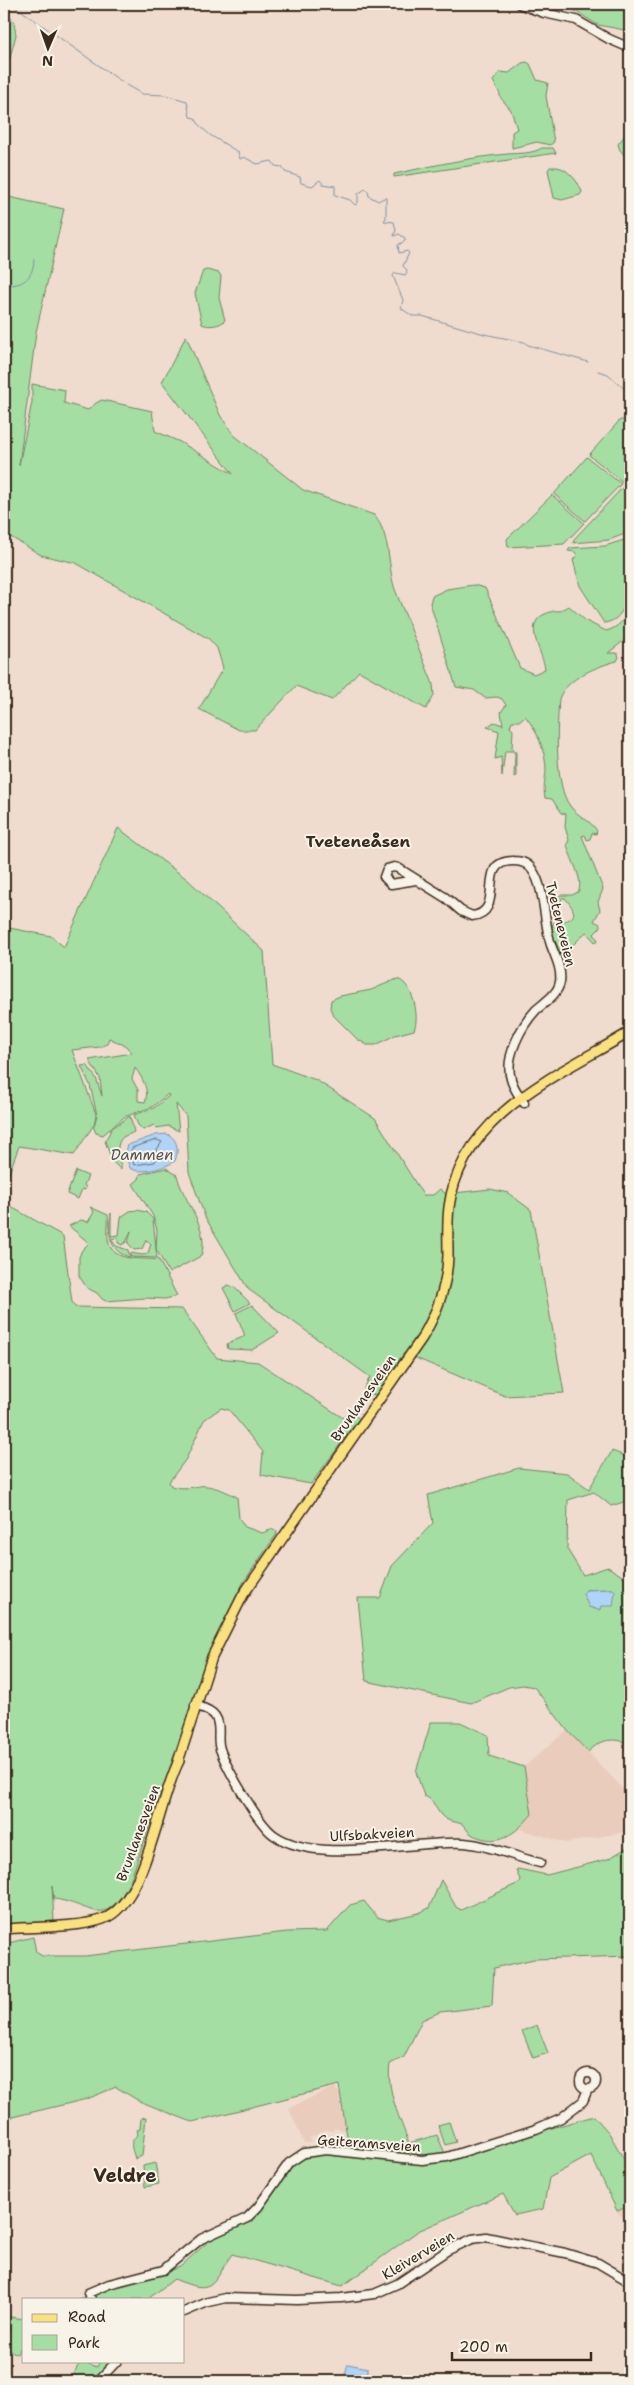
<svg xmlns="http://www.w3.org/2000/svg" width="634" height="2385" viewBox="0 0 634 2385" font-family="'Shantell Sans',sans-serif">
<rect width="100%" height="100%" fill="#efdcce"/>
<filter id="ink" filterUnits="userSpaceOnUse"><feTurbulence type="fractalNoise" baseFrequency=".02" numOctaves="2"/><feDisplacementMap in="SourceGraphic" scale="10" xChannelSelector="R" yChannelSelector="G"/><feConvolveMatrix kernelMatrix="1 2 1 2 8 2 1 2 1" color-interpolation-filters="sRGB"/></filter>
<g filter="url(#ink)">
<path fill="#e9ccbc" d="M567 1730 626 1792 625 1832 566 1843 520 1829 532 1814 524 1767Z
M334 2087 340 2094 345 2130 334 2128 333 2131 325 2130 310 2138 312 2143H304L289 2108Z
M630 2206V2277L623 2273 629 2225 617 2211Z"/>
<path fill="#a4dea3" stroke="#708460" fill-rule="evenodd" d="M575 4H630V31L598 25 575 11Z
M4 9 14 22 16 35 4 80Z
M527 62 530 64 537 80 548 83 546 96 554 142 550 145 537 142 512 148V132L517 129 511 110 500 97V94L493 81 500 72 509 73 522 63Z
M630 109V162L620 150 618 144 626 134Z
M542 148H553L556 153 394 177V174C432 166 471 157 508 154 519 153 532 154 542 148Z
M557 167C567 168 579 182 582 192L580 195 562 200 554 198 548 170 550 167Z
M4 196 64 209 36 332 19 465 32 402V384L65 390 64 403 88 410 96 403 102 400 152 411 155 431 180 442 233 474 162 382 186 336 220 415 234 435 303 490 374 515C392 536 387 570 396 592 408 623 421 653 433 684L434 696 426 709 359 671 332 700 296 686 255 730H239L199 709 223 668 217 648 209 639 76 563 41 555 4 533Z
M207 270 219 273 221 276 219 298 225 320C221 326 208 327 202 324L195 293 203 271Z
M620 420H626L630 424V488L589 455Z
M587 457 621 484 585 521 554 494Z
M623 487 630 492V532L609 540 573 543 575 538Z
M552 495 584 523 564 544 508 547 507 539Z
M630 538V604L627 602C621 613 618 621 604 623L580 586 573 560 577 555 575 552 568 551 570 548 605 546Z
M473 585 485 588 520 668 534 674 545 669C543 652 522 624 545 614 550 612 554 610 560 611L569 606 586 621 606 631C618 628 626 619 630 607V636L608 653H617L619 657 617 661C598 666 566 678 559 699 557 725 554 785 570 806 578 817 591 820 597 831L596 834 592 833 590 839 587 840 585 835 582 836 603 889 598 902 600 910 594 921 600 924V928L594 934 598 940 595 942 586 932 570 948 569 961H564L552 934V927L554 922C575 921 580 915 565 898H562L558 908 556 900 560 895H572L578 892C585 880 569 857 567 844L569 840 565 827 566 814 561 813 552 799 545 798C543 788 545 781 546 771 546 752 537 730 525 716L519 721H512L510 727 513 730 512 748 516 752V776L514 777 515 754 513 751H505L502 776 501 757 495 759 499 731 487 727 494 722 503 725 501 712 506 705 502 699 497 697 485 698 474 690 456 687 430 603 432 596 447 589Z
M118 828 187 879 264 951 272 1064 316 1080 375 1118 423 1195H433L440 1189 446 1194 490 1189 508 1193 531 1210 564 1393 505 1396 404 1353 376 1395 366 1393 364 1388 370 1377 248 1289 205 1217 189 1172 186 1116 176 1104 179 1131 168 1126 157 1128 154 1125 143 1130 138 1125 134 1115 154 1108 169 1096 168 1094 152 1107 124 1117 103 1135 96 1133 93 1126 74 1155 19 1146 4 1187V927L51 936 64 947ZM109 1038 126 1046 132 1053 89 1060 100 1078 102 1096 96 1078 87 1065 81 1066 90 1085 97 1115 94 1126 96 1114 72 1050 100 1047 107 1044ZM135 1068C142 1077 150 1091 145 1102L138 1101V1090L132 1079Z
M397 979C413 983 420 1017 414 1030L395 1035 376 1045H367L357 1039 333 1015 330 1008 331 1000 340 996 371 990Z
M130 1116 134 1132C131 1134 126 1135 123 1137 113 1146 121 1161 121 1170L112 1161 105 1141 112 1128Z
M166 1168 177 1175C182 1200 211 1228 201 1256L169 1273 156 1249 157 1230 153 1216 133 1184 139 1179 140 1174Z
M76 1171 88 1176 84 1185 86 1187 85 1190 82 1189 78 1199 67 1194Z
M4 1203 63 1236 72 1302 75 1307 182 1309 217 1358 258 1362 343 1418 351 1410 359 1419 311 1484 261 1475 263 1452 229 1410 221 1408 204 1420 186 1459 169 1482 171 1486C181 1489 189 1488 199 1486 210 1484 228 1492 237 1497L239 1518 245 1527 262 1533 273 1529 277 1531 276 1535 243 1583 215 1639 129 1884C103 1931 92 1904 54 1899L52 1886 54 1921 4 1925Z
M90 1207 108 1215C109 1223 107 1231 108 1239 111 1264 142 1257 159 1260L177 1296 165 1299 145 1298 106 1301 102 1299 97 1293 87 1288 79 1276V1257L82 1250 89 1243 69 1226 81 1220 88 1222 94 1212Z
M137 1210 146 1212 153 1219 157 1258 131 1257 130 1253 143 1255 148 1253 151 1244 146 1240 142 1249 134 1250 128 1243 131 1231 126 1242 122 1245 118 1243V1238L111 1239 116 1246 128 1250 130 1257C108 1252 108 1232 111 1213V1236L119 1235 121 1217 130 1211Z
M228 1285 234 1287 250 1303 235 1311 223 1288Z
M252 1305 279 1333 252 1350 228 1349 227 1344 245 1336 236 1313Z
M612 1451 630 1458V1500L611 1506 594 1492 568 1500 567 1549 583 1575 608 1567 630 1581V1744C612 1737 602 1739 588 1752L567 1730 534 1687 523 1685 509 1687 471 1703 366 1681 358 1598H380L392 1566 433 1523 428 1495 519 1468 567 1473 589 1489ZM612 1589 614 1594 599 1610 589 1607 586 1590Z
M431 1722H460L488 1735 489 1756 524 1767 532 1814C516 1834 498 1847 473 1835 468 1833 466 1827 462 1824 454 1821 447 1822 441 1815 434 1807 435 1800 424 1796L416 1772Z
M630 1846V1956L534 1959 494 1968 492 2006 440 2012 422 2020 404 2057 390 2064C386 2090 400 2119 409 2143L437 2135 447 2158 594 2116 609 2133 630 2170V2206L617 2211 591 2155 549 2178 543 2209 515 2215 503 2194 418 2231 342 2286 232 2254C210 2286 214 2295 174 2279L148 2299H78L180 2267 213 2237 265 2205 295 2163 316 2153H346L348 2143 339 2085 192 2122 139 2101 116 2087 87 2099 4 2119V1944L33 1937 36 1952 42 1956H85L287 1932 327 1931 350 1905 364 1901 377 1917 388 1920 419 1913 429 1908 441 1880 456 1907 461 1910 521 1882 516 1870 518 1869 547 1875 608 1859Z
M537 2025 548 2053 533 2058 522 2031Z
M146 2117 142 2156 135 2159C132 2147 128 2144 138 2134L137 2130 140 2129 141 2118Z
M449 2122 456 2142 445 2145 438 2125Z
M155 2163 159 2184 145 2187 143 2166Z
M4 2316 24 2319V2342L17 2354 4 2347 10 2327 4 2322Z
M81 2361 97 2367 100 2361H115L93 2381H65L71 2378Z"/>
<path fill="#afd4f8" stroke="#8190a1" d="M167 1134C178 1139 179 1150 175 1161 165 1168 140 1175 130 1168L125 1155 128 1145 156 1135Z
M613 1589 615 1592 613 1606H601L599 1610 589 1607 583 1594 586 1590Z
M348 2364 368 2368V2381H343Z"/>
<g fill="none" stroke-linecap="round" stroke-linejoin="round">
<path stroke="#696e75" stroke-width="1" d="M157 1140 162 1142 157 1149 155 1162 134 1165 130 1154 132 1148Z"/>
<path stroke="#8190a1" stroke-width="1" d="M12 4 122 82
M126 85 142 94 165 95 187 101 190 117 195 118 200 126 210 135 238 152 240 159 244 157 257 164 272 161 275 166 282 167 285 172 300 177 301 183 312 186 320 180 323 184 335 186V195L350 200 355 205 358 203V194L365 189 368 191 369 196 378 201 386 197V218L384 221 394 222 396 230 394 236 399 234 405 238V241L398 245 399 253 407 251 409 253 403 266 407 270 406 275 395 273 393 276 403 300 401 308 412 316H422L484 334 524 342 528 345 588 362
M4 284C22 288 34 277 34 259
M598 371 608 374 630 394"/>
<defs>
<path id="secondary" d="M519 4 544 13 576 20 609 39 630 48
M416 880 391 884 384 877 387 869 394 867 398 868 446 898 461 911 472 916C508 912 473 860 514 861 522 861 529 864 533 871 545 889 544 924 551 945 555 956 562 969 560 982 558 994 545 1002 536 1010 522 1025 504 1057 511 1079 513 1088 519 1095 524 1103
M195 1705C202 1708 210 1709 215 1716 222 1726 216 1738 220 1749 226 1767 258 1824 274 1835 319 1866 410 1840 464 1843 491 1845 514 1857 540 1863
M580 2081a8 8 0 1 1 16 0a8 8 0 1 1-16 0Z
M91 2299 88 2293 109 2284 163 2270 201 2239 247 2218 258 2207 289 2163 304 2153 326 2150 422 2160 447 2157 536 2129 561 2118 583 2101 588 2089
M184 2312 208 2302 226 2298 297 2300 341 2298 374 2294 397 2284 448 2250 472 2239 486 2237 565 2253 598 2263 630 2282
M4 2380 7 2381
M98 2381 117 2361"/>
<path id="primary" d="M177 1765 212 1657 243 1595 422 1338C437 1313 447 1286 448 1256 448 1240 447 1223 449 1207 461 1114 559 1075 630 1032
M4 1929C31 1927 79 1928 103 1919 147 1903 158 1800 179 1761"/>
</defs>
<use href="#secondary" stroke="#3b2a1e" stroke-width="11"/>
<use href="#primary" stroke="#3b2a1e" stroke-width="12"/>
<use href="#secondary" stroke="#f7f3e8" stroke-width="8"/>
<use href="#primary" stroke="#fae180" stroke-width="9"/>
</g>
</g>
<g text-anchor="middle" dominant-baseline="central" stroke-width="4" stroke-linejoin="round" paint-order="stroke">
<g font-size="14" fill="#3b2a1e" stroke="#f7f3e8">
<text transform="translate(561 924) rotate(76)">Tveteneveien</text>
<text transform="translate(363 1398) rotate(-55)">Brunlanesveien</text>
<text transform="translate(138 1833) rotate(-70)">Brunlanesveien</text>
<text transform="translate(372 1834) rotate(-3)">Ulfsbakveien</text>
<text transform="translate(369 2143) rotate(4)">Geiteramsveien</text>
<text transform="translate(418 2255) rotate(-31)">Kleiverveien</text>
</g>
<g font-size="15" font-style="italic" fill="#585454" stroke="#f7f3e8">
<text x="142" y="1155">Dammen</text>
</g>
<g font-size="16" font-weight="bold" fill="#3b2a1e" stroke="#f7f3e8">
<text x="358" y="841">Tveteneåsen</text>
</g>
<g font-size="19" font-weight="bold" fill="#3b2a1e" stroke="#f7f3e8">
<text x="125" y="2175">Veldre</text>
</g>
</g>
<rect width="634" height="2385" fill="none" stroke="#f7f3e8" stroke-width="20"/>
<rect x="10" y="10" width="614" height="2365" fill="none" stroke="#3b2a1e" stroke-width="2" filter="url(#ink)"/>
<rect x="22" y="2298" width="162" height="65" fill="#f7f3e8" stroke="#aca397"/>
<rect x="32" y="2314" width="25" height="8" fill="#fae180" stroke="#aca397"/>
<text x="68" y="2322" font-size="15" fill="#3b2a1e">Road</text>
<rect x="32" y="2335" width="25" height="15" fill="#a4dea3" stroke="#aca397"/>
<text x="68" y="2348" font-size="15" fill="#3b2a1e">Park</text>
<g transform="translate(48 48) rotate(182)" stroke="#f7f3e8" stroke-width="4" paint-order="stroke">
<path d="M0-4L9 19L0 12L-9 19Z" fill="#3b2a1e"/>
<text y="-8" font-size="14" font-weight="bold" text-anchor="middle" fill="#3b2a1e">N</text>
</g>
<path d="M452 2352v8h139v-8" fill="none" stroke="#3b2a1e" stroke-width="2.5"/>
<text x="459" y="2352" font-size="15" fill="#3b2a1e" stroke="#f7f3e8" stroke-width="4" paint-order="stroke">200 m</text>
</svg>
